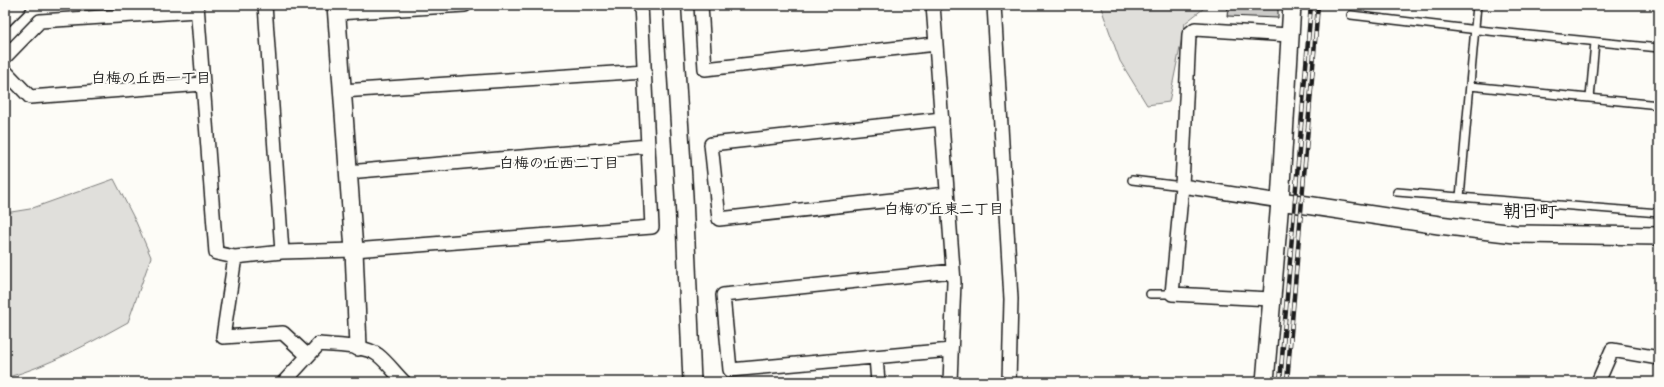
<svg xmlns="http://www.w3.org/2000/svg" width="1664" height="387" viewBox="0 0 1664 387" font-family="'Comic Neue','Klee One',sans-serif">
<rect width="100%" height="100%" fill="#fdfcf7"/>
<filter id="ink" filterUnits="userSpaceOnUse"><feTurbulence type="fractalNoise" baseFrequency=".025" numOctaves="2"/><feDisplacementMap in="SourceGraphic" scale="8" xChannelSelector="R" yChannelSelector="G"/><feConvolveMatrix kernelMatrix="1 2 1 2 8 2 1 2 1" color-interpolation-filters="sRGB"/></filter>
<g filter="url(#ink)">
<path fill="#e0dfdb" stroke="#7e7e7c" d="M1100 5H1208L1185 23 1169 102 1147 105 1120 61Z
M114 179 136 222 151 257 128 322C88 344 49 366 5 378V213L30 209Z"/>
<path fill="#cccbc8" stroke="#1c1c1c" d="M1228 5H1278V18L1227 16Z"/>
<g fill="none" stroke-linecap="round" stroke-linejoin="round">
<defs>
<path id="service" d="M1351 15 1478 30 1659 48
M1470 86 1659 105
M1590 98 1595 42
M1132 180 1182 186
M1397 192 1659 213
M1460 197 1477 5
M1150 294H1172"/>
<path id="minor" d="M197 5 216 253 235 257 282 252 354 250 652 227 641 5
M265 5 282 252
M701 5 705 69 936 44
M933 5 954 282 950 382
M994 5 1011 299 1009 382
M337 13 465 5
M5 20 20 5
M5 57 40 21 197 11
M5 71 30 97 203 84
M342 91 645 71
M942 119 711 144 719 219 947 194
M348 172 648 146
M1182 186 1280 201
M235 257 223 337 283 333 308 356
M1271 299 1172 294 1182 186 1189 34 1195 29 1289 35
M951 350 730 370 723 295 953 271
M876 357 878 382
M284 382 319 344C335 346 365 345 378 355 387 362 395 373 404 382
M1598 382 1612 350 1659 358"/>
<path id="tertiary" d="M336 5 354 250 358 347
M672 5 684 196 692 382
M1280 201 1439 225 1515 234 1659 236
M1265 382 1280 201 1292 5"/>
</defs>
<use href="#service" stroke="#1c1c1c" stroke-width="10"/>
<use href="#minor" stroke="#1c1c1c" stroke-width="16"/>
<use href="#tertiary" stroke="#1c1c1c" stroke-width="20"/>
<use href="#service" stroke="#fdfcf7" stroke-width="7"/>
<use href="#minor" stroke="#fdfcf7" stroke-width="13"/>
<use href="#tertiary" stroke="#fdfcf7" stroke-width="17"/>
<defs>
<path id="rail" d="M1280 382 1311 5
M1287 382 1318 5"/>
</defs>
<use href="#rail" stroke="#1c1c1c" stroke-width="4.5"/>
<use href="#rail" stroke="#fdfcf7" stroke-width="3" stroke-dasharray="9" stroke-linecap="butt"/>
</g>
</g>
<g text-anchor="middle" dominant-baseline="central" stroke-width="4" stroke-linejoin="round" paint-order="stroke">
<g font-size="15" font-weight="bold" fill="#1c1c1c" stroke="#fdfcf7">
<text x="151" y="78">白梅の丘西一丁目</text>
<text x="559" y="163">白梅の丘西二丁目</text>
<text x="944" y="209">白梅の丘東二丁目</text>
</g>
<g font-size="18" font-weight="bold" fill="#1c1c1c" stroke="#fdfcf7">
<text x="1530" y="211">朝日町</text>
</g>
</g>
<rect width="1664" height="387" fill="none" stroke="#fdfcf7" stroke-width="20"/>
<rect x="10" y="10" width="1644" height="367" fill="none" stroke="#1c1c1c" stroke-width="1.5" filter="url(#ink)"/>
</svg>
